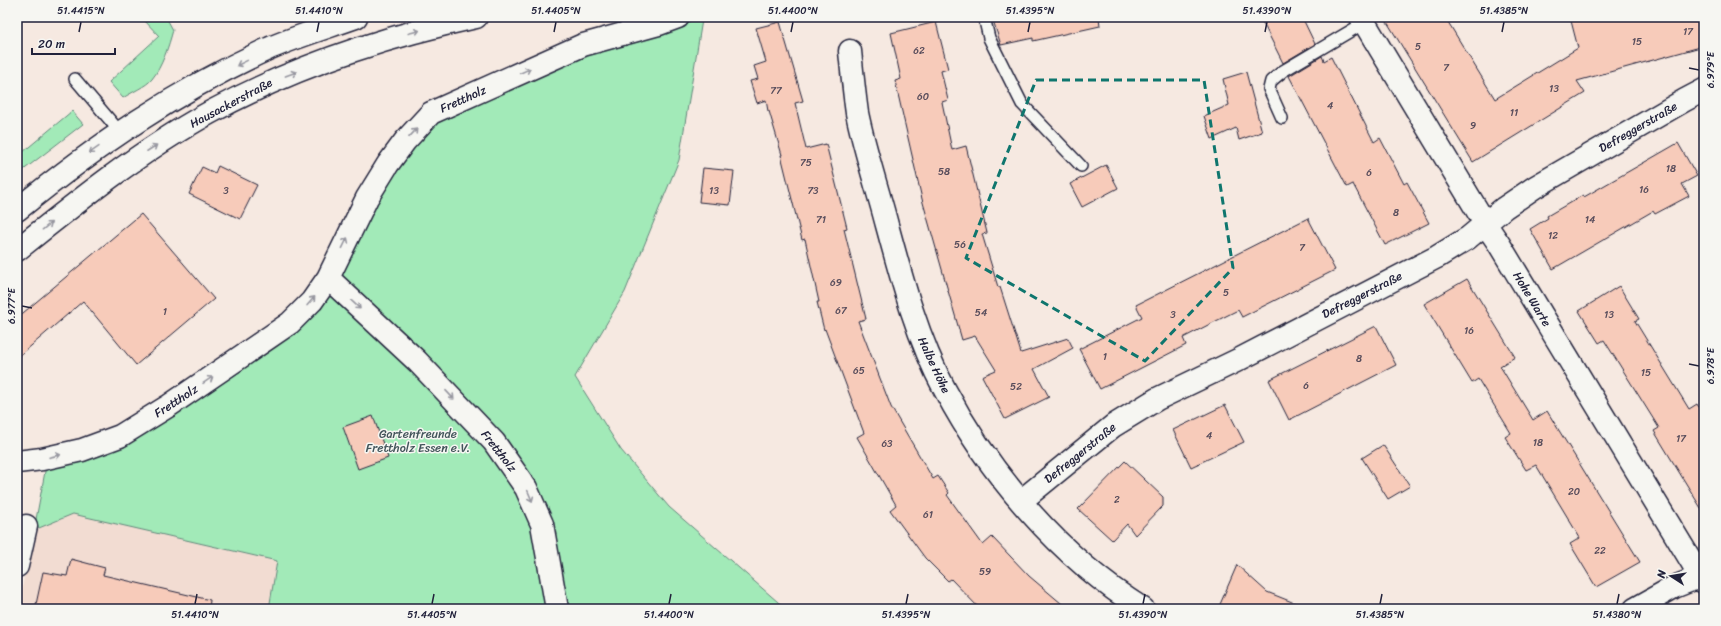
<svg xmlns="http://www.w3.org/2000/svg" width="1721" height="626" viewBox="0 0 1721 626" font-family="Sriracha,sans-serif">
<rect width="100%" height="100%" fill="#f6e9e1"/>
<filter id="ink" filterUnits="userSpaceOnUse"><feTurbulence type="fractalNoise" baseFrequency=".025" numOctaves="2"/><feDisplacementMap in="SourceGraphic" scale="8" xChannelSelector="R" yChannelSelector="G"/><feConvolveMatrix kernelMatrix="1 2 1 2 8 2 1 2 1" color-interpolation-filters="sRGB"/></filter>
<g filter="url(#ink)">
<path fill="#f2dcd2" d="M73 514 277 561 269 609H18L34 530Z"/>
<path fill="#a2eab8" stroke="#62867a" d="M147 17H166L173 30C169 45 162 67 152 79 147 86 130 93 123 98L109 82 159 36 144 20Z
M685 17H699L702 20 679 160 625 292 575 377 621 450 669 507 786 609H269L277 561 73 514 34 530 47 461 82 456 295 325 371 200 432 118 507 83Z
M72 111 83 124 17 175V157Z"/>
<path fill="#f7cbba" stroke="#22223b" d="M992 17H1099L1100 26 1033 41V38L1001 45Z
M1260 17H1302L1315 44 1283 63Z
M1384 17H1445L1495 99 1578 48 1570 17H1704V46L1577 81 1585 93 1473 162Z
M780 22 803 101 795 103 806 149 826 144 847 228 844 229 866 319 858 321 891 407 933 479 938 476 949 493 947 495 983 545 992 537 1029 576 1068 609H980L951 579 948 581 925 558 890 510 896 505 857 437 864 433 825 329 824 330 817 302H819L805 239 802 240 781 155H782L769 111H768L766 100 757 103 750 81 758 79 754 66 766 62 756 28Z
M936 22 948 69 941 71 948 100 942 102 952 150 966 146 987 233 982 234 998 287H1000L1021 353 1068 338 1073 348 1034 369 1049 397 1005 419 982 376 996 370 975 336 962 340 922 199 895 81 901 79 891 33Z
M1322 56 1324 61 1331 57 1374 142 1380 138 1404 184 1407 182 1429 223 1385 245 1353 184 1347 187 1289 76Z
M1246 72 1262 132 1239 140 1236 128 1212 139 1204 116 1229 105 1223 79Z
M1678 143 1697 176 1682 184 1689 196 1655 214 1653 211 1553 269 1530 229 1548 218 1547 216 1583 195 1584 197Z
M1106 165 1118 188 1082 207 1070 184Z
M218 166 257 185 240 219 189 194 202 167 215 173Z
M703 168 734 171 730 205 699 202Z
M141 214 214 299 136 365 83 301 17 358V318Z
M1308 218 1335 270 1242 317 1238 310 1210 324 1183 338 1186 345 1100 389 1079 349 1142 317 1136 305Z
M1467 279 1515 357 1500 366 1533 420 1547 411 1640 562 1596 587 1570 544 1580 538 1536 465 1526 470 1505 437 1511 433 1478 379 1472 383 1424 304Z
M1619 286 1639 319 1635 321 1689 409 1697 404 1704 416V513L1654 431 1659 428 1604 340 1599 343 1579 311Z
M1376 326 1396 365 1289 420 1269 380Z
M1225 405 1244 442 1191 467 1173 430Z
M373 416 388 458 358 469 343 427Z
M1383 445 1410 486 1388 499 1362 458Z
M1125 461 1163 497V506L1135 535 1127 524 1112 540 1078 509Z
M71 559 105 568 103 575 210 600 209 609H35L43 572 67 576Z
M1237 565 1267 592 1307 608V609H1218Z"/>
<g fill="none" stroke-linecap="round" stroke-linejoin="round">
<defs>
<path id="service" d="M984 17 989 38 1022 104 1081 166
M75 79 120 132
M1282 118 1269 89 1271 81 1283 71 1364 23"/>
<path id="minor" d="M1361 17 1486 225 1499 244 1704 582
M850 51C852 71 854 92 857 113 864 147 875 181 884 214 900 273 916 336 945 390 990 475 1061 558 1143 609
M328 278 417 361 494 442 526 488 542 524 557 609
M17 462 42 459 82 450 120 436 170 405 290 323 312 301 328 278 367 198 388 164 405 141 431 113 583 45 659 24 678 17
M1021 501 1113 426 1157 399 1238 360 1437 257 1468 238 1504 208 1535 187 1685 100 1704 90
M17 566 26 526
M1635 609 1674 587 1704 575"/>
<path id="secondary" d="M17 210C97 145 176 91 270 48 298 36 328 27 356 17
M17 250C78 201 140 151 209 113 293 67 383 37 476 17"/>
</defs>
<use href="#service" stroke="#22223b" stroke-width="14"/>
<use href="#minor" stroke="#22223b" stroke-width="25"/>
<use href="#secondary" stroke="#22223b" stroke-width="25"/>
<use href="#service" stroke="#f6f6f2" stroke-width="11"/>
<use href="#minor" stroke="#f6f6f2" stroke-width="22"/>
<use href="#secondary" stroke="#f6f6f2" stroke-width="22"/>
</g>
<defs><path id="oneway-shaft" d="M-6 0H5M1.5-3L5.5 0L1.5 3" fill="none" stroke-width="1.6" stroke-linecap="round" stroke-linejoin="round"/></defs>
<g stroke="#9797a0">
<use href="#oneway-shaft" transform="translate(414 32) rotate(-15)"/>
<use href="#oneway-shaft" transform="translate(242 63) rotate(154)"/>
<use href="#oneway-shaft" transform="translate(525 71) rotate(-25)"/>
<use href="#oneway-shaft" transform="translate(291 74) rotate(-20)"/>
<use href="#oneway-shaft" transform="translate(413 133) rotate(-47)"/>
<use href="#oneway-shaft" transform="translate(152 148) rotate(-33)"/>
<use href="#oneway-shaft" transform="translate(94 150) rotate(145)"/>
<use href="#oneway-shaft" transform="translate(47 226) rotate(-39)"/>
<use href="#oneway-shaft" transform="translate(345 243) rotate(-64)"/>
<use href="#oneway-shaft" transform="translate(311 301) rotate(-49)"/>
<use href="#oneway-shaft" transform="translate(356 305) rotate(43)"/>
<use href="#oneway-shaft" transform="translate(208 380) rotate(-34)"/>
<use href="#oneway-shaft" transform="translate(450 395) rotate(47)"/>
<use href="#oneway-shaft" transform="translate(55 456) rotate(-13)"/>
<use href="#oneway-shaft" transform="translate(530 496) rotate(67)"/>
</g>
</g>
<path fill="none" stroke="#0f766e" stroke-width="3" stroke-dasharray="8 5" stroke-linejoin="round" d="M1036 80H1204L1233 268 1145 361 966 258Z"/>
<path fill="none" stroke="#22223b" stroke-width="1.5" d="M79 32 81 22M317 32 319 22M554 32 556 22M791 32 793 22M1028 32 1030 22M1265 32 1267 22M1502 32 1504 22M1689 68 1699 70M22 306 32 308M1689 364 1699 366M195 604 197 594M432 604 434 594M669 604 671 594M906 604 908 594M1143 604 1145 594M1380 604 1382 594M1617 604 1619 594"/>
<g text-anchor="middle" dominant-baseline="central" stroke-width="3" stroke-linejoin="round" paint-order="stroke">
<g font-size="10" fill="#574c5b">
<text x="1688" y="32">17</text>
<text x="1637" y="42">15</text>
<text x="1418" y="47">5</text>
<text x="919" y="51">62</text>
<text x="1446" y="68">7</text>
<text x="1554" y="89">13</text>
<text x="776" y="91">77</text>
<text x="923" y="97">60</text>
<text x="1330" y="106">4</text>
<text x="1514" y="113">11</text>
<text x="1473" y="126">9</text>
<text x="806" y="163">75</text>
<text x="1671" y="169">18</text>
<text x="944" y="172">58</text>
<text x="1369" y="173">6</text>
<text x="1644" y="190">16</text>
<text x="226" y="191">3</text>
<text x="714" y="191">13</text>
<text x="813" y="191">73</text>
<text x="1396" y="213">8</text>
<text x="821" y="220">71</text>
<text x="1590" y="220">14</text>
<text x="1553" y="236">12</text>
<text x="960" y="245">56</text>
<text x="1302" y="248">7</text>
<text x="836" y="283">69</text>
<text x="1226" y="293">5</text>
<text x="841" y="311">67</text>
<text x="165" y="312">1</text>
<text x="981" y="313">54</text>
<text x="1173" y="315">3</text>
<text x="1609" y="315">13</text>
<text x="1469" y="331">16</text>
<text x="1105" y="357">1</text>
<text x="1359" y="359">8</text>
<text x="859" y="371">65</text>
<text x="1646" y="373">15</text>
<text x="1306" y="386">6</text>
<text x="1016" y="387">52</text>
<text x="1209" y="436">4</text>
<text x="1681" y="439">17</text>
<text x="1538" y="443">18</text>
<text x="887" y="444">63</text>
<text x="1574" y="492">20</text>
<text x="1117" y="500">2</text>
<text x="928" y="515">61</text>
<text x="1600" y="551">22</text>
<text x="985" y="572">59</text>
</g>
<g font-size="12" fill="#22223b" stroke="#f6f6f2">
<text transform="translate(463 99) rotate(-24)">Frettholz</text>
<text transform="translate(231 103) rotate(-28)">Hausackerstraße</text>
<text transform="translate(1638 127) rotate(-30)">Defreggerstraße</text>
<text transform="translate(1362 295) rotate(-27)">Defreggerstraße</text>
<text transform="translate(1532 299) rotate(59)">Hohe Warte</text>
<text transform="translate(934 365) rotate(65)">Halbe Höhe</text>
<text transform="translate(176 401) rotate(-33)">Frettholz</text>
<text transform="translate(499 451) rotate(52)">Frettholz</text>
<text transform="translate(1080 453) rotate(-39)">Defreggerstraße</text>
</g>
<g font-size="12" fill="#42545a" stroke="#f6f6f2">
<text x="418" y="434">Gartenfreunde<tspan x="418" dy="14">Frettholz Essen e.V.</tspan></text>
</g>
</g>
<rect width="1721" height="626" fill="none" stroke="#f6f6f2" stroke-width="44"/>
<g transform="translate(1671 576) rotate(282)" stroke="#f6f6f2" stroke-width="3" paint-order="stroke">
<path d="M0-3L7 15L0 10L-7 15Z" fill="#22223b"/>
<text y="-6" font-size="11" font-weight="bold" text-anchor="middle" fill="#22223b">N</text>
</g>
<path d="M32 48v6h83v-6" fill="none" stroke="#22223b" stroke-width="2"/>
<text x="38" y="48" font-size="12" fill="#22223b" stroke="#f6f6f2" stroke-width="3" paint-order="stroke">20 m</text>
<rect x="22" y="22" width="1677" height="582" fill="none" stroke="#22223b" stroke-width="1.5"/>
<g font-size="10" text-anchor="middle" fill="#22223b">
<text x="81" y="14">51.4415°N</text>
<text x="319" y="14">51.4410°N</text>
<text x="556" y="14">51.4405°N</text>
<text x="793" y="14">51.4400°N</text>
<text x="1030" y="14">51.4395°N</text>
<text x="1267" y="14">51.4390°N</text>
<text x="1504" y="14">51.4385°N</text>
<text transform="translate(1710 70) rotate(-90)" y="4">6.979°E</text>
<text transform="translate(11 306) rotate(-90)" y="4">6.977°E</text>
<text transform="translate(1710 366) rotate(-90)" y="4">6.978°E</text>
<text x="195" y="618">51.4410°N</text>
<text x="432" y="618">51.4405°N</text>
<text x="669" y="618">51.4400°N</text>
<text x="906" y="618">51.4395°N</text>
<text x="1143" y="618">51.4390°N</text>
<text x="1380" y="618">51.4385°N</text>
<text x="1617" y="618">51.4380°N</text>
</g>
</svg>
